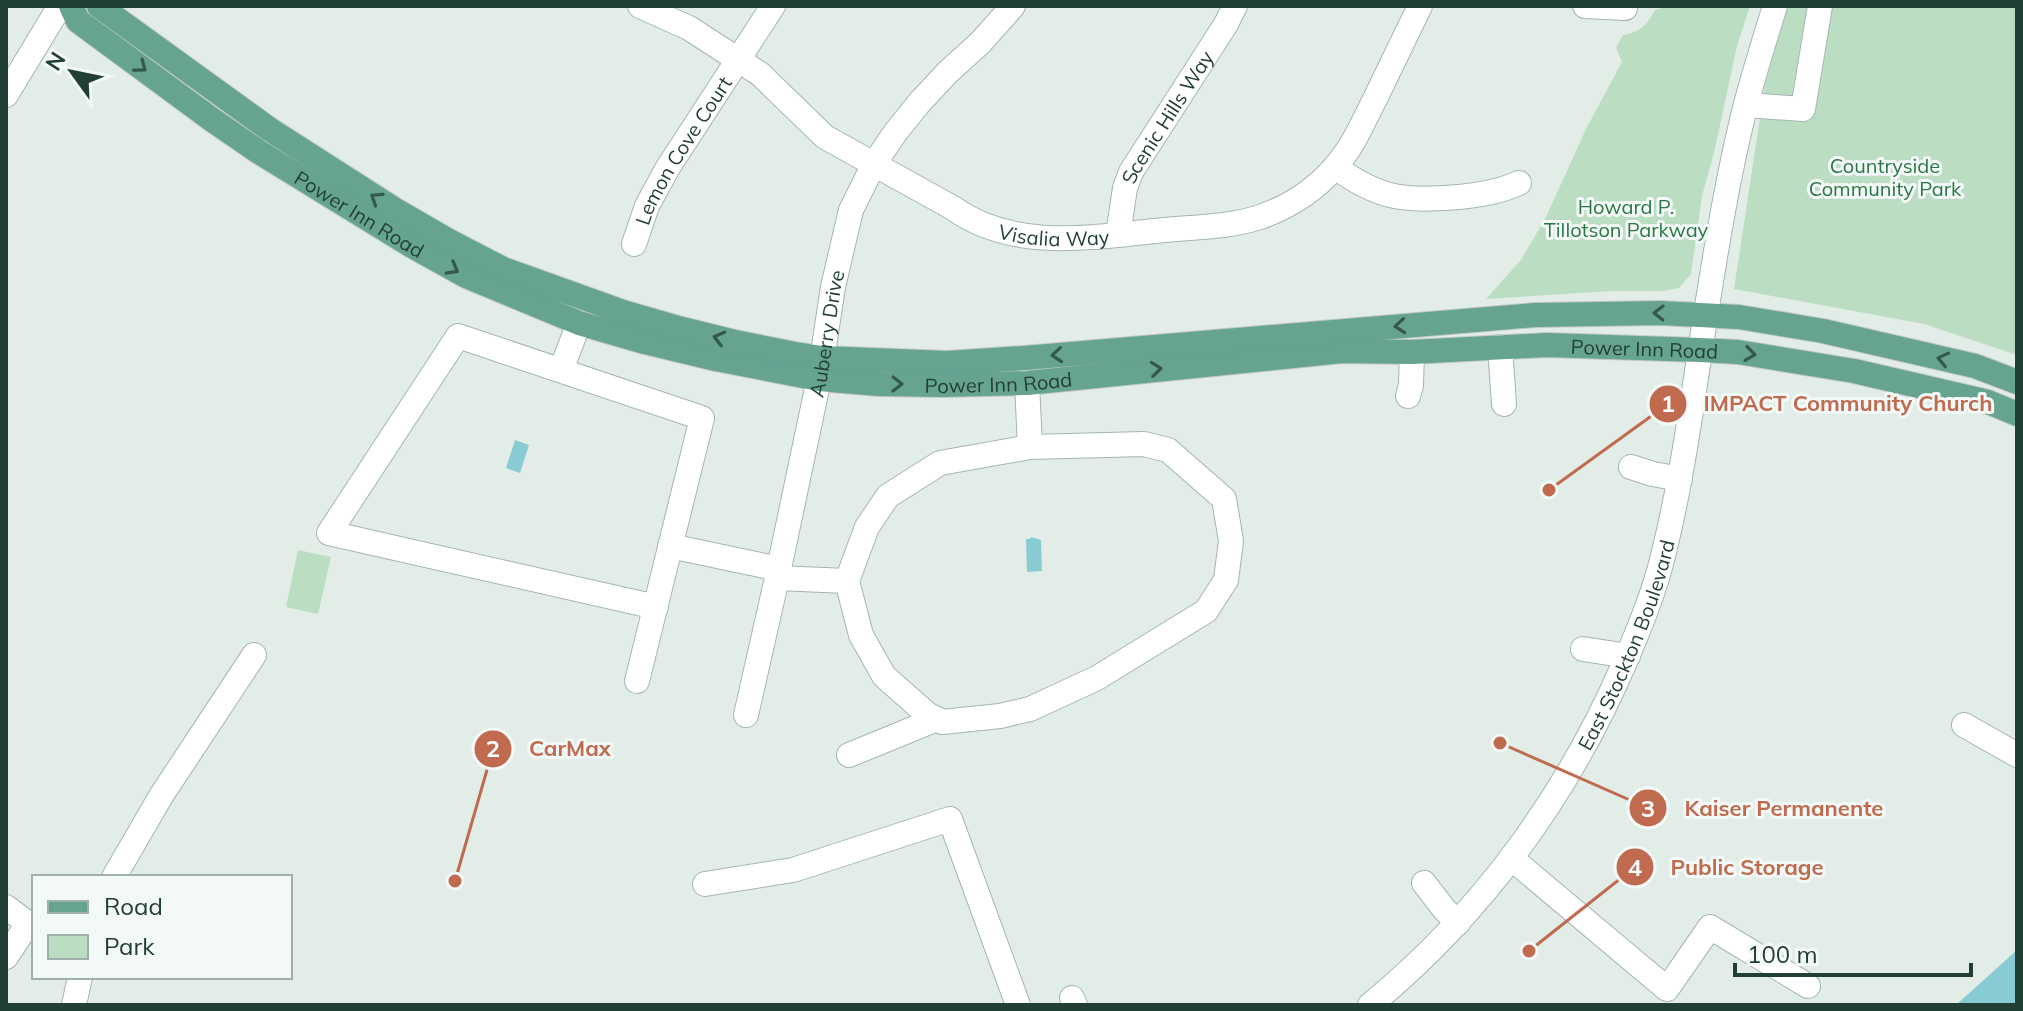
<svg xmlns="http://www.w3.org/2000/svg" width="2023" height="1011" viewBox="0 0 2023 1011" font-family="Mulish,sans-serif">
<rect width="100%" height="100%" fill="#e2ede8"/>
<path fill="#bbdec3" d="M1669 6H1750L1737 46 1714 153 1702 196 1691 274 1679 288 1663 291H1613L1486 299 1521 260 1546 217 1586 129 1622 62 1616 48 1623 35C1640 32 1647 25 1655 10Z
M1788 6H2017V355L1924 324 1734 289 1765 85Z
M298 550 331 557 318 614 286 607Z"/>
<path fill="#89cbd3" d="M515 440 529 445 520 473 506 468Z
M1031 537 1041 540 1042 571 1027 572 1026 539H1030Z
M2017 950V1005H1956Z"/>
<g fill="none" stroke-linecap="round" stroke-linejoin="round">
<defs>
<g id="minor">
<path id="s1" d="M640 6 689 28 760 74 825 137 953 208C1014 252 1094 237 1164 230 1196 227 1230 227 1260 217 1289 207 1315 190 1335 167 1353 147 1363 122 1375 99 1390 68 1405 37 1420 6"/>
<path d="M1585 6 1625 8"/>
<path d="M6 95 60 6"/>
<path d="M1746 105 1803 109 1820 6"/>
<path d="M1335 167C1381 200 1404 201 1459 197 1481 195 1499 192 1519 183"/>
<path id="s2" d="M1118 235 1125 188 1131 172 1226 24 1235 6"/>
<path id="s3" d="M634 244 647 206 667 169 773 6"/>
<path d="M1500 347 1504 404"/>
<path d="M561 370 579 323"/>
<path d="M1027 383 1030 447 940 463 888 496 867 527 847 581 861 635 884 676 927 714 942 722 1000 716 1030 709 1097 678 1206 611 1226 580 1231 541 1224 499 1168 450 1144 444 1030 447"/>
<path d="M1408 396 1411 385 1412 352"/>
<path d="M1631 467 1653 474 1680 479"/>
<path d="M670 546 779 569"/>
<path d="M777 578 847 581"/>
<path d="M1583 649 1628 656"/>
<path d="M637 681C659 594 680 506 702 418L458 336 329 533 656 607"/>
<path id="s4" d="M746 715 777 578 819 379 833 287 851 210 874 164 895 133 919 103 948 72 980 43 1013 6"/>
<path d="M1964 725 2017 755"/>
<path d="M849 755 937 719"/>
<path d="M1511 858 1667 989 1710 927 1808 986"/>
<path d="M114 877 161 796 254 655"/>
<path d="M1424 883 1444 909 1458 923"/>
<path d="M705 884 793 870 950 819 1018 1005"/>
<path d="M6 907 22 919 27 925 6 957"/>
<path d="M1072 998 1075 1005"/>
<path d="M74 1005 80 977"/>
<path id="s5" d="M1370 1005C1481 914 1567 796 1624 664 1639 629 1654 593 1663 556 1685 468 1695 378 1710 288 1719 231 1729 173 1743 116 1752 79 1764 42 1775 6"/>
</g>
<g id="major">
<path id="s6" d="M71 6 78 21 211 119 259 152 412 246 466 276 579 323 641 341 716 359 819 379 879 384 943 385 1027 383 1342 351 1412 352 1547 345 1700 350 1738 352 1854 371 1988 402 2017 414"/>
<path d="M99 6 269 129 397 211 449 241 503 269 623 312 678 328 735 342 795 354 822 358 947 363 1024 358 1535 315 1660 313 1739 317 1823 331 1975 366 2017 382"/>
</g>
</defs>
<use href="#minor" stroke="#a5b5af" stroke-width="26"/>
<use href="#major" stroke="#c1c9c7" stroke-width="26"/>
<use href="#minor" stroke="#fff" stroke-width="24"/>
<use href="#major" stroke="#66a391" stroke-width="24"/>
</g>
<defs><path id="oneway-chevron" d="M-2-3.5L2.5 0L-2 3.5" fill="none" stroke-width="1.6" stroke-linecap="round" stroke-linejoin="round" transform="scale(2)"/></defs>
<g stroke="#33584d">
<use href="#oneway-chevron" transform="translate(141 67) rotate(37)"/>
<use href="#oneway-chevron" transform="translate(376 198) rotate(-147)"/>
<use href="#oneway-chevron" transform="translate(453 269) rotate(29)"/>
<use href="#oneway-chevron" transform="translate(1659 313) rotate(-179)"/>
<use href="#oneway-chevron" transform="translate(1400 326) rotate(175)"/>
<use href="#oneway-chevron" transform="translate(719 338) rotate(-166)"/>
<use href="#oneway-chevron" transform="translate(1750 354) rotate(8)"/>
<use href="#oneway-chevron" transform="translate(1057 355) rotate(175)"/>
<use href="#oneway-chevron" transform="translate(1943 359) rotate(-167)"/>
<use href="#oneway-chevron" transform="translate(1156 369) rotate(-6)"/>
<use href="#oneway-chevron" transform="translate(897 384) rotate(1)"/>
</g>
<g text-anchor="middle" dominant-baseline="central" stroke-width="6" stroke-linejoin="round" paint-order="stroke">
<g font-size="20" fill="#223f36" stroke="#f3f9f6">
<text stroke="none"><textPath href="#s2" startOffset="130">Scenic Hills Way</textPath></text>
<text stroke="none"><textPath href="#s3" startOffset="106">Lemon Cove Court</textPath></text>
<text stroke="none"><textPath href="#s6" startOffset="358">Power Inn Road</textPath></text>
<text stroke="none"><textPath href="#s1" startOffset="482">Visalia Way</textPath></text>
<text stroke="none"><textPath href="#s4" startOffset="390">Auberry Drive</textPath></text>
<text stroke="none"><textPath href="#s6" startOffset="1678">Power Inn Road</textPath></text>
<text stroke="none"><textPath href="#s6" startOffset="1030">Power Inn Road</textPath></text>
<text stroke="none"><textPath href="#s5" startOffset="448">East Stockton Boulevard</textPath></text>
</g>
<g font-size="20" fill="#2b7745" stroke="#f3f9f6">
<text x="1885" y="165">Countryside<tspan x="1885" dy="23">Community Park</tspan></text>
<text x="1626" y="206">Howard P.<tspan x="1626" dy="23">Tillotson Parkway</tspan></text>
</g>
</g>
<path fill="none" stroke="#c06a50" stroke-width="3" d="M1549 490L1668 404M455 881L493 749M1500 743L1648 808M1529 951L1635 867"/>
<g fill="#c06a50" stroke="#f3f9f6" stroke-width="3">
<circle cx="1549" cy="490" r="8"/>
<circle cx="455" cy="881" r="8"/>
<circle cx="1500" cy="743" r="8"/>
<circle cx="1529" cy="951" r="8"/>
<circle cx="1668" cy="404" r="20"/>
<circle cx="493" cy="749" r="20"/>
<circle cx="1648" cy="808" r="20"/>
<circle cx="1635" cy="867" r="20"/>
</g>
<g font-size="24" text-anchor="middle" font-weight="bold" fill="#fff">
<text x="1668" y="412">1</text>
<text x="493" y="757">2</text>
<text x="1648" y="817">3</text>
<text x="1635" y="876">4</text>
</g>
<g font-size="22" text-anchor="middle" font-weight="bold" fill="#c06a50" stroke="#f3f9f6" stroke-width="6" stroke-linejoin="round" paint-order="stroke">
<text x="1848" y="411">IMPACT Community Church</text>
<text x="570" y="756">CarMax</text>
<text x="1784" y="816">Kaiser Permanente</text>
<text x="1747" y="875">Public Storage</text>
</g>
<rect width="2023" height="1011" fill="none" stroke="#223f36" stroke-width="16"/>
<rect x="32" y="875" width="260" height="104" fill="#f3f9f6" stroke="#9fafa9" stroke-width="2"/>
<rect x="48" y="901" width="40" height="12" fill="#66a391" stroke="#9fafa9" stroke-width="2"/>
<text x="104" y="915" font-size="24" fill="#223f36">Road</text>
<rect x="48" y="935" width="40" height="24" fill="#bbdec3" stroke="#9fafa9" stroke-width="2"/>
<text x="104" y="955" font-size="24" fill="#223f36">Park</text>
<g transform="translate(72 72) rotate(303)" stroke="#f3f9f6" stroke-width="6" paint-order="stroke">
<path d="M0-6L14 30L0 20L-14 30Z" fill="#223f36"/>
<text y="-12" font-size="22" font-weight="bold" text-anchor="middle" fill="#223f36">N</text>
</g>
<path d="M1735 963v12h236v-12" fill="none" stroke="#223f36" stroke-width="4"/>
<text x="1747" y="963" font-size="24" fill="#223f36" stroke="#f3f9f6" stroke-width="6" paint-order="stroke">100 m</text>
</svg>
